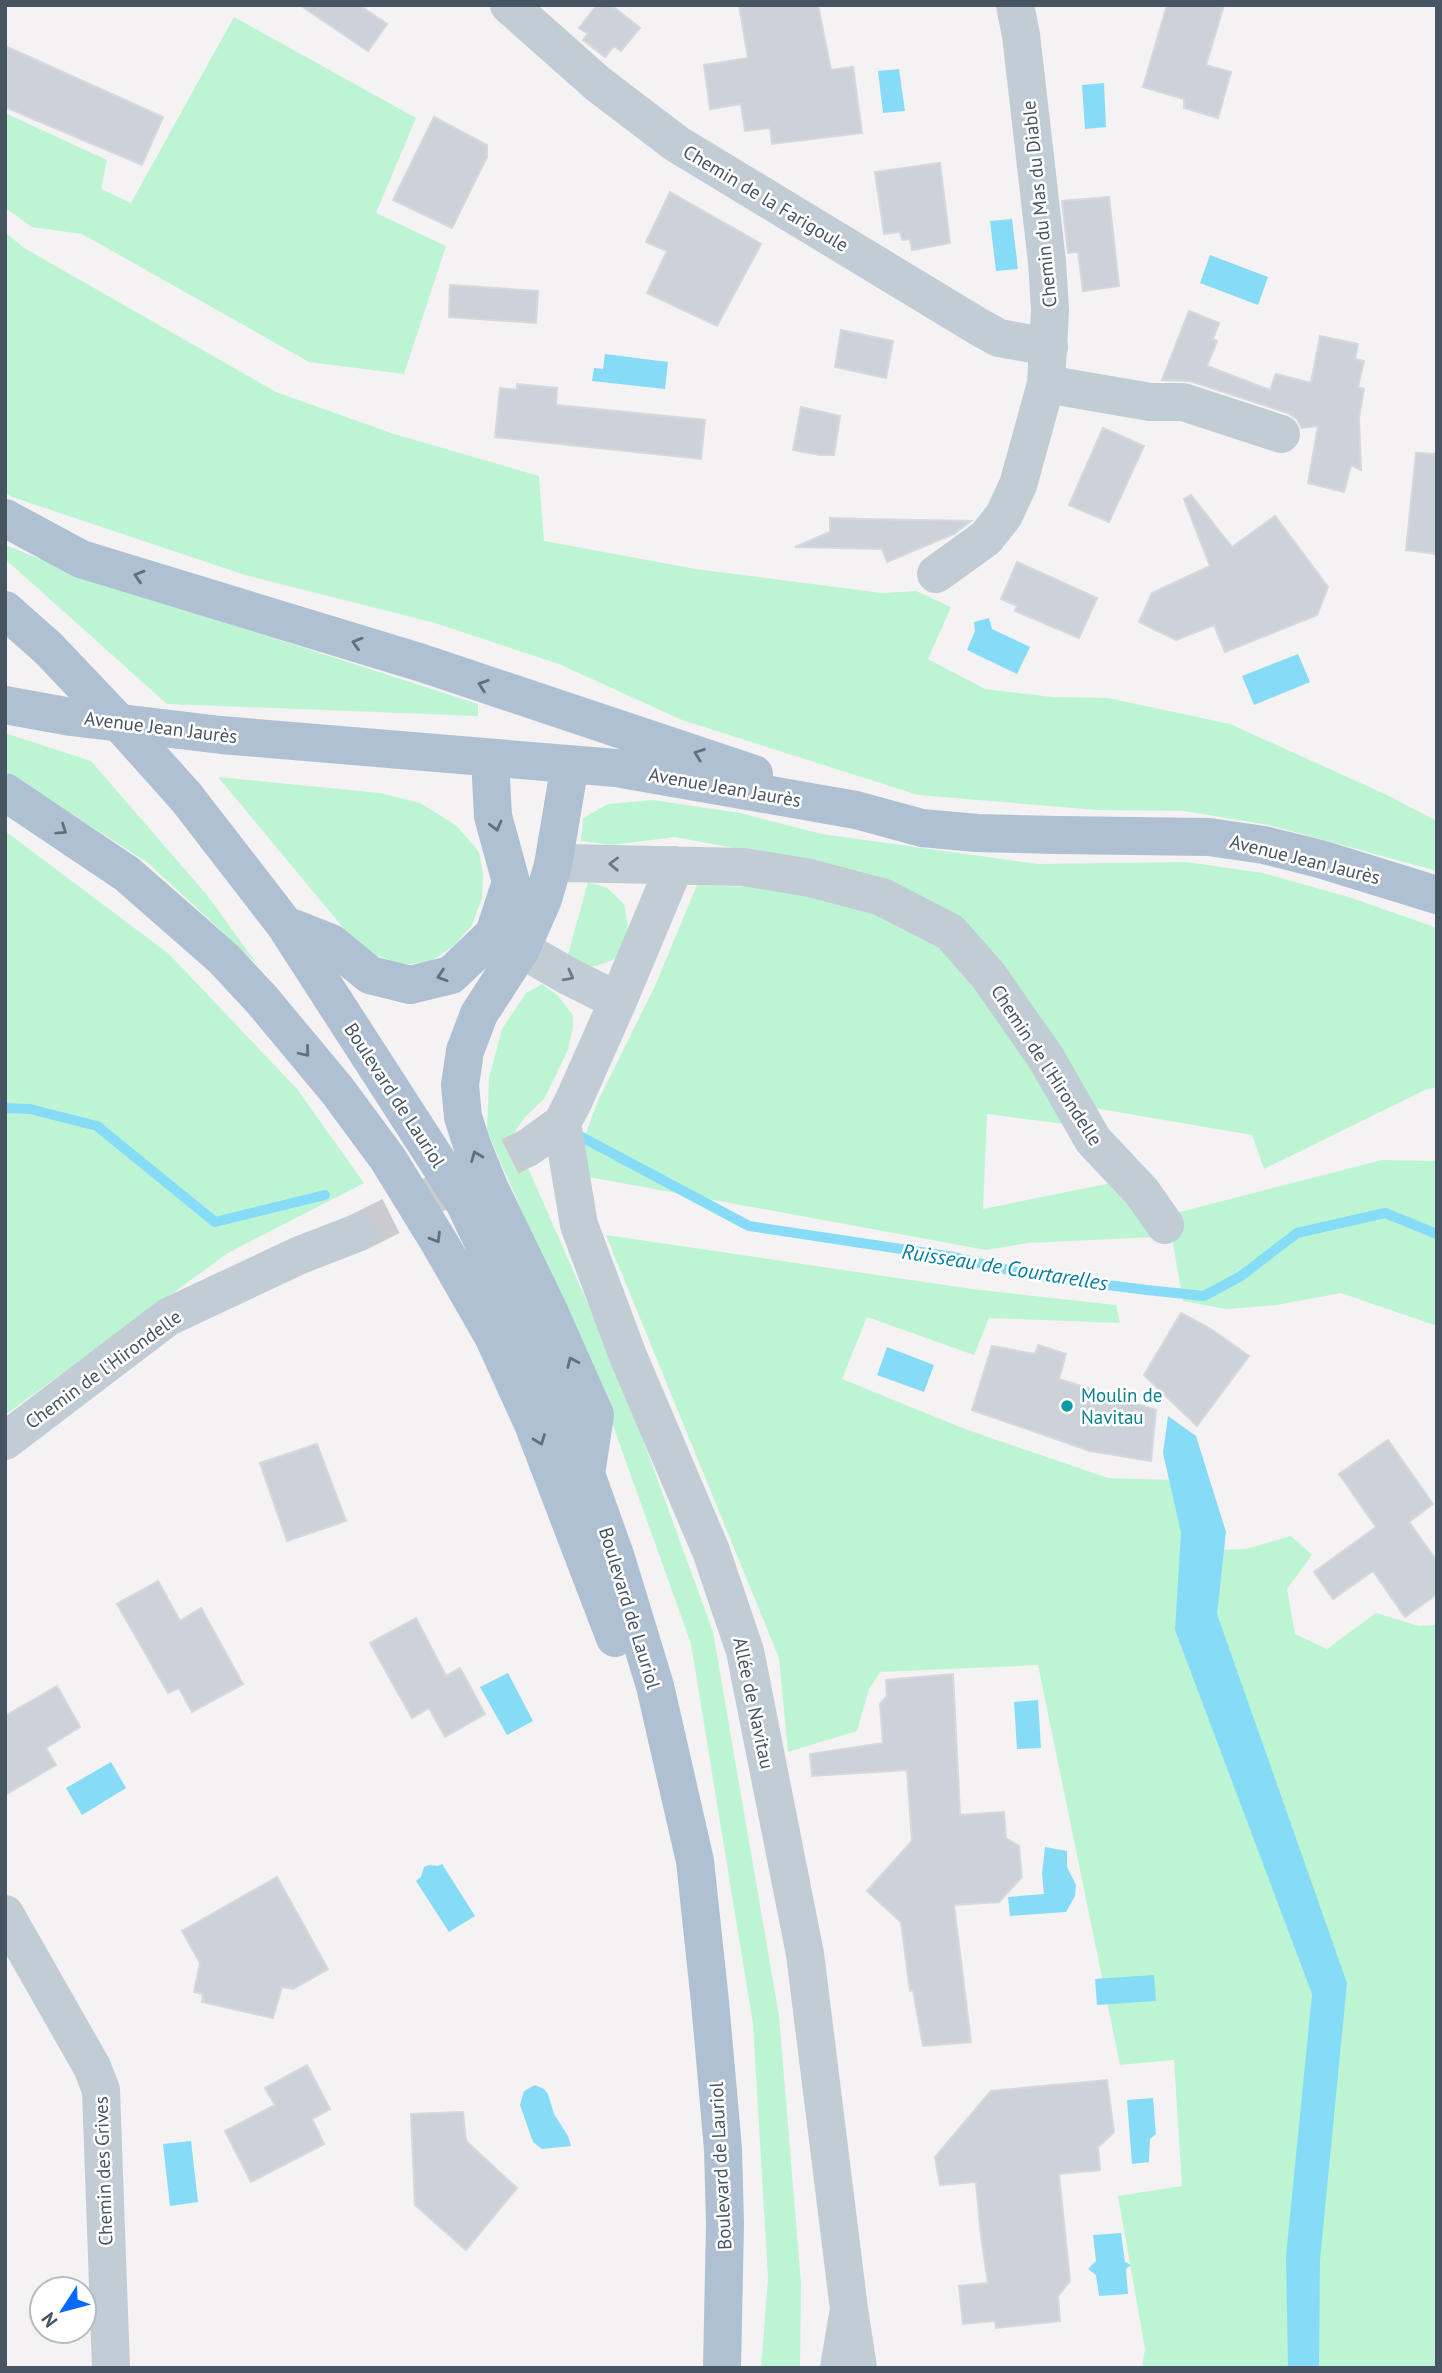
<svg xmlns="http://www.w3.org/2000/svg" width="1442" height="2373" viewBox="0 0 1442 2373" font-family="'PT Sans',sans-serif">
<rect width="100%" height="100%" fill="#f4f2f2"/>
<path fill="#bdf5d4" d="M234 17 416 118 376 213 446 246 404 374 309 362 82 234 32 227 5 208V113L107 160 101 189 131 203Z
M5 232 24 248 276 392 394 434 539 476 544 541 696 569 882 593 916 591 951 607 928 659 985 689 1052 697 1108 698 1230 724 1387 795 1437 821V871L1269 825 1184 811 1098 810 918 795 682 720 559 664 435 623 245 575 12 497 5 493Z
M5 545 91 579 478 704V716L167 704 5 559Z
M5 733 91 761 207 895 257 964 148 863 5 771Z
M218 777 380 793 420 803 457 826 479 852 483 874 482 898 472 925 454 946 431 961 404 965 375 955 345 930Z
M653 800 740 813 822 834 1037 864 1186 862 1263 873 1352 898 1437 928V1087L1425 1090 1264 1169 1252 1135 1088 1107 1033 1011 836 867 675 837 613 845 581 841 583 818 608 804Z
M5 831 169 954 297 1089 364 1183 228 1253 5 1415Z
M588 882 607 888 624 904 628 925 624 949 613 960 596 966H584L567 958Z
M697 885 772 888 890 914 953 958 1072 1125 987 1114 983 1209 1116 1182 1156 1237 1028 1243 986 1250 589 1177 578 1155 597 1103 655 986Z
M542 984 558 996 573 1015V1027L568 1050 544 1099 525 1117 513 1134 621 1379 713 1632 779 2016 801 2283 800 2368H761L768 2278 753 2024 691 1644 600 1389 487 1131 489 1078 502 1029 526 993Z
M1382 1160 1437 1161V1326L1341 1293 1277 1305 1226 1309 1183 1301 1168 1215Z
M606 1235 972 1289 1116 1305 1120 1323 989 1318 974 1355 867 1317 842 1379 965 1429 1108 1478 1206 1481 1226 1532 1217 1550 1246 1549 1291 1536 1312 1555 1287 1589 1295 1634 1327 1649 1376 1613 1419 1626 1437 1625V2368H1142L1145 2349 1118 2196 1182 2186 1174 2060 1120 2065 1038 1665 880 1672 869 1689 857 1731 788 1752 779 1658Z"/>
<path fill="#86dcf6" d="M899 69 905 111 883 113 878 71Z
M1104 83 1106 127 1085 129 1082 85Z
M1012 219 1018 269 996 271 990 221Z
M1210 255 1268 277 1258 305 1200 283Z
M605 354 668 362 665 389 592 381 594 368 603 369Z
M989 618 992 629 1030 647 1017 674 967 650 975 631 974 622Z
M1298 654 1310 682 1254 705 1242 676Z
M887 1347 934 1365 924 1392 877 1375Z
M1168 1416 1196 1436 1226 1532 1217 1614 1347 1983 1320 2260 1319 2368H1288L1286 2256 1312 1994 1175 1630 1181 1533 1163 1453Z
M508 1673 533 1721 507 1735 480 1687Z
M1038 1700 1041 1748 1017 1749 1014 1702Z
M111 1762 126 1788 82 1815 66 1788Z
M1045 1847 1067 1851V1867L1076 1885 1075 1896 1066 1912 1010 1916 1008 1897 1044 1894 1042 1874Z
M442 1864 475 1916 449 1932 416 1881 421 1877 424 1867 429 1865 438 1866Z
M1154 1975 1156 2001 1097 2005 1095 1979Z
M535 2085 544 2089 548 2094 554 2114 568 2136 571 2146 542 2149 533 2142 520 2105 524 2091Z
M1153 2098 1156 2134 1150 2139 1149 2162 1132 2164 1127 2100Z
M191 2141 198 2202 170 2206 163 2144Z
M1121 2233 1125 2262 1131 2265 1126 2269 1128 2294 1099 2296 1096 2275 1088 2269 1096 2261 1093 2235Z"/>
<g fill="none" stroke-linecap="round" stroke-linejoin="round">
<path stroke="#86dcf6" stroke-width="10" d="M5 1108 30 1109 97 1126 215 1222 325 1195
M574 1133 749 1226 954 1257 1030 1275 1147 1290 1204 1296 1241 1276 1297 1233 1385 1213 1437 1234"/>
</g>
<path fill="#cdd1d8" stroke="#d5d8de" stroke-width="2" d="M300 5H359L387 24 368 51Z
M597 5H611L640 28 621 51 614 46 605 57 583 40 588 34 579 28Z
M739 5H818L831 70 853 67 862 133 772 144 770 128 745 131 741 104 710 109 704 65 748 58Z
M1167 5H1224L1206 65 1231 72 1218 118 1184 108V99L1143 87Z
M5 46 163 117 142 165 5 107Z
M434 117 487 145V157L452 228 393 200Z
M940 163 950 243 912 250 910 239 902 240 900 232 884 234 875 172Z
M670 192 761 244 717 326 647 293 667 251 646 242Z
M1109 197 1119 286 1083 291 1078 252 1068 253 1062 201Z
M450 285 538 291 536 323 449 317Z
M1189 311 1219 323 1213 339 1217 341 1207 366 1270 390 1276 374 1311 383 1320 336 1358 344 1355 359 1364 361 1358 387 1364 389 1359 418 1361 470 1351 465 1344 492 1308 483 1318 426 1302 428 1297 419 1288 413 1190 381 1162 380Z
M841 330 893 341 886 378 835 367Z
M517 384 557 388 556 405 705 420 701 459 495 437 500 388 517 390Z
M801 407 840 416 834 455H820L793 450Z
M1103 428 1144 446 1109 522 1069 505Z
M1416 453 1437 454V554L1406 550Z
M1191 495 1232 547 1275 516 1328 587 1317 615 1225 652 1214 625 1176 640 1139 622 1152 593 1210 566 1184 499Z
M830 518 861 519 971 521 954 534 887 562 882 549 795 547 830 532Z
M1017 562 1097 598 1079 638 1015 611 1017 606 1001 599Z
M1181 1313 1211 1329 1249 1356 1197 1426 1144 1375Z
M1038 1345 1066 1354 1059 1379 1156 1410 1151 1461 1090 1451 972 1410 992 1346 1035 1354Z
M1388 1440 1433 1504 1409 1522 1437 1561V1594L1405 1617 1373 1571 1333 1599 1314 1572 1376 1527 1339 1474Z
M317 1444 346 1521 287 1541 260 1463Z
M158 1581 180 1621 201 1608 243 1684 192 1712 179 1688 168 1693 117 1604Z
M416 1618 446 1676 460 1668 485 1714 445 1737 429 1708 412 1718 370 1643Z
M953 1674 960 1815 1004 1812 1006 1838 1019 1846 1022 1877 999 1902 954 1905 971 2042 923 2046 913 1990 910 1991 901 1922 867 1891 912 1841 907 1770 812 1776 810 1754 883 1743 880 1704 887 1696 886 1680Z
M57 1686 80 1727 46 1748 56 1765 5 1795V1716Z
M277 1877 328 1969 293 1989 282 1987 273 2018 202 2002 203 1994 194 1992 200 1963 182 1931Z
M307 2065 330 2109 312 2119 324 2144 251 2182 225 2131 275 2105 265 2088Z
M1107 2080 1114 2132 1098 2147 1100 2170 1059 2174 1070 2281 1058 2296 1060 2321 996 2328 995 2321 963 2324 959 2286 988 2283 981 2236 976 2182 940 2185 935 2157 991 2091Z
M463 2112 466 2141 517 2188 466 2250 415 2205 411 2114Z"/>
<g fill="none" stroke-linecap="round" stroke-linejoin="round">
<path stroke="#c9cbce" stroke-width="38" stroke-dasharray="38 19" stroke-linecap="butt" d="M357 1233 529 1147"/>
<path stroke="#c1ccd5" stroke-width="38" d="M509 5 598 84 677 144 979 327 999 338 1049 347
M1046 384 1150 402H1183L1281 434
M936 574 986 538 1004 515 1018 485 1046 384 1050 310 1047 262 1021 35 1015 5
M553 865 568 863 743 867 810 878 882 897 950 932 988 975 1046 1058 1093 1140 1142 1192 1165 1225
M521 949 568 976 618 1001
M562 1123 579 1225 628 1356 711 1551 745 1651 805 1954 849 2309
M529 1147 562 1123 574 1100 618 1001 675 865
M5 1441 168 1317 300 1255 357 1233
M5 1914 92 2067 101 2090 111 2368
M839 2368 849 2309 858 2368"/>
<path stroke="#afc0d3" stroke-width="38" d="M5 518 81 559 422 663 754 774
M5 610 48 648
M5 705 71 717 221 735 616 768 856 810 922 828 977 833 1058 835 1209 837 1264 845 1320 859 1437 895
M570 764 553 865 543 899 521 949 479 1014 465 1051 460 1085 463 1117 472 1145 489 1187 548 1309 595 1415 586 1474
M5 792 127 874 224 959 262 1000 337 1090 388 1159 439 1242 493 1336 533 1424 615 1638
M186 797 285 925 465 1204 529 1339 586 1474 616 1558 655 1686 695 1861 710 2002 723 2149 725 2224 722 2368
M285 925 331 943 370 975 410 985 451 975 494 934 511 882 493 816 490 759"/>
<path stroke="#afc0d3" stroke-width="38" d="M48 648 125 729 186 797"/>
</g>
<defs><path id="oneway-chevron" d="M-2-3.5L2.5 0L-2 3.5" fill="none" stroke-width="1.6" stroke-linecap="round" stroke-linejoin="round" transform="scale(1.75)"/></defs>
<g stroke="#61707e">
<use href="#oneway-chevron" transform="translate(139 576) rotate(-163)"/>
<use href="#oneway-chevron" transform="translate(357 643) rotate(-163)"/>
<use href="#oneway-chevron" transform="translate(483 685) rotate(-161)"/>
<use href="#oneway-chevron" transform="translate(699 754) rotate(-160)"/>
<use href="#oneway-chevron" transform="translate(496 826) rotate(75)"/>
<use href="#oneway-chevron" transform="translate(62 830) rotate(34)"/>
<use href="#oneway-chevron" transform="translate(442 976) rotate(162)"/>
<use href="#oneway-chevron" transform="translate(305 1052) rotate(50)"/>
<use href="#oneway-chevron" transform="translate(476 1156) rotate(-112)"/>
<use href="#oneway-chevron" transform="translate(436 1238) rotate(59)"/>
<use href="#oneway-chevron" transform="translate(572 1362) rotate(-114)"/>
<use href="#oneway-chevron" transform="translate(540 1440) rotate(69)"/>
</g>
<g stroke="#6c7984">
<use href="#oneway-chevron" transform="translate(614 864) rotate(-179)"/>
<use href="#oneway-chevron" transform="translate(569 976) rotate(28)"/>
</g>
<circle fill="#0f9aa8" stroke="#fff" stroke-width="2.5" cx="1067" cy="1406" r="7"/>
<g text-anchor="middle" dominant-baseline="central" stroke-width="5" stroke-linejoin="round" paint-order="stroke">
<g font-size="19" fill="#475562" stroke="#fff">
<text transform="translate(766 198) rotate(31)">Chemin de la Farigoule</text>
<text transform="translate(1039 204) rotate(-96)">Chemin du Mas du Diable</text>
<text transform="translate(161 727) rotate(7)">Avenue Jean Jaurès</text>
<text transform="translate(725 787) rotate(10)">Avenue Jean Jaurès</text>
<text transform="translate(1305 859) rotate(14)">Avenue Jean Jaurès</text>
<text transform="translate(1047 1065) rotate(57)">Chemin de l'Hirondelle</text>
<text transform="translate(395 1095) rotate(57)">Boulevard de Lauriol</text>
<text transform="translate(103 1369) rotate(-36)">Chemin de l'Hirondelle</text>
<text transform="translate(630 1608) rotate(73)">Boulevard de Lauriol</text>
<text transform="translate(754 1703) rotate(78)">Allée de Navitau</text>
<text transform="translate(720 2166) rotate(-93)">Boulevard de Lauriol</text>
<text transform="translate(103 2171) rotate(-92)">Chemin des Grives</text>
</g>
<g font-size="19" fill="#0d838f" stroke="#fff" text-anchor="start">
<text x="1081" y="1395">Moulin de<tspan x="1081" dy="22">Navitau</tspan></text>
</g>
<g font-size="21" font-style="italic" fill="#037da2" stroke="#fff">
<text transform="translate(1005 1267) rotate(9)">Ruisseau de Courtarelles</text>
</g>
</g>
<rect width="1442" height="2373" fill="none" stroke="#475562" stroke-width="14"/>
<g transform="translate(63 2310) rotate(234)"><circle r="33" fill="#ffffff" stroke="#b5bbc0" stroke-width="2"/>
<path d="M0-5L12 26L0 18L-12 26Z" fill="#066afa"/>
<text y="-10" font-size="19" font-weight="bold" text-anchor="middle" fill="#475562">N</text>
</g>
</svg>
